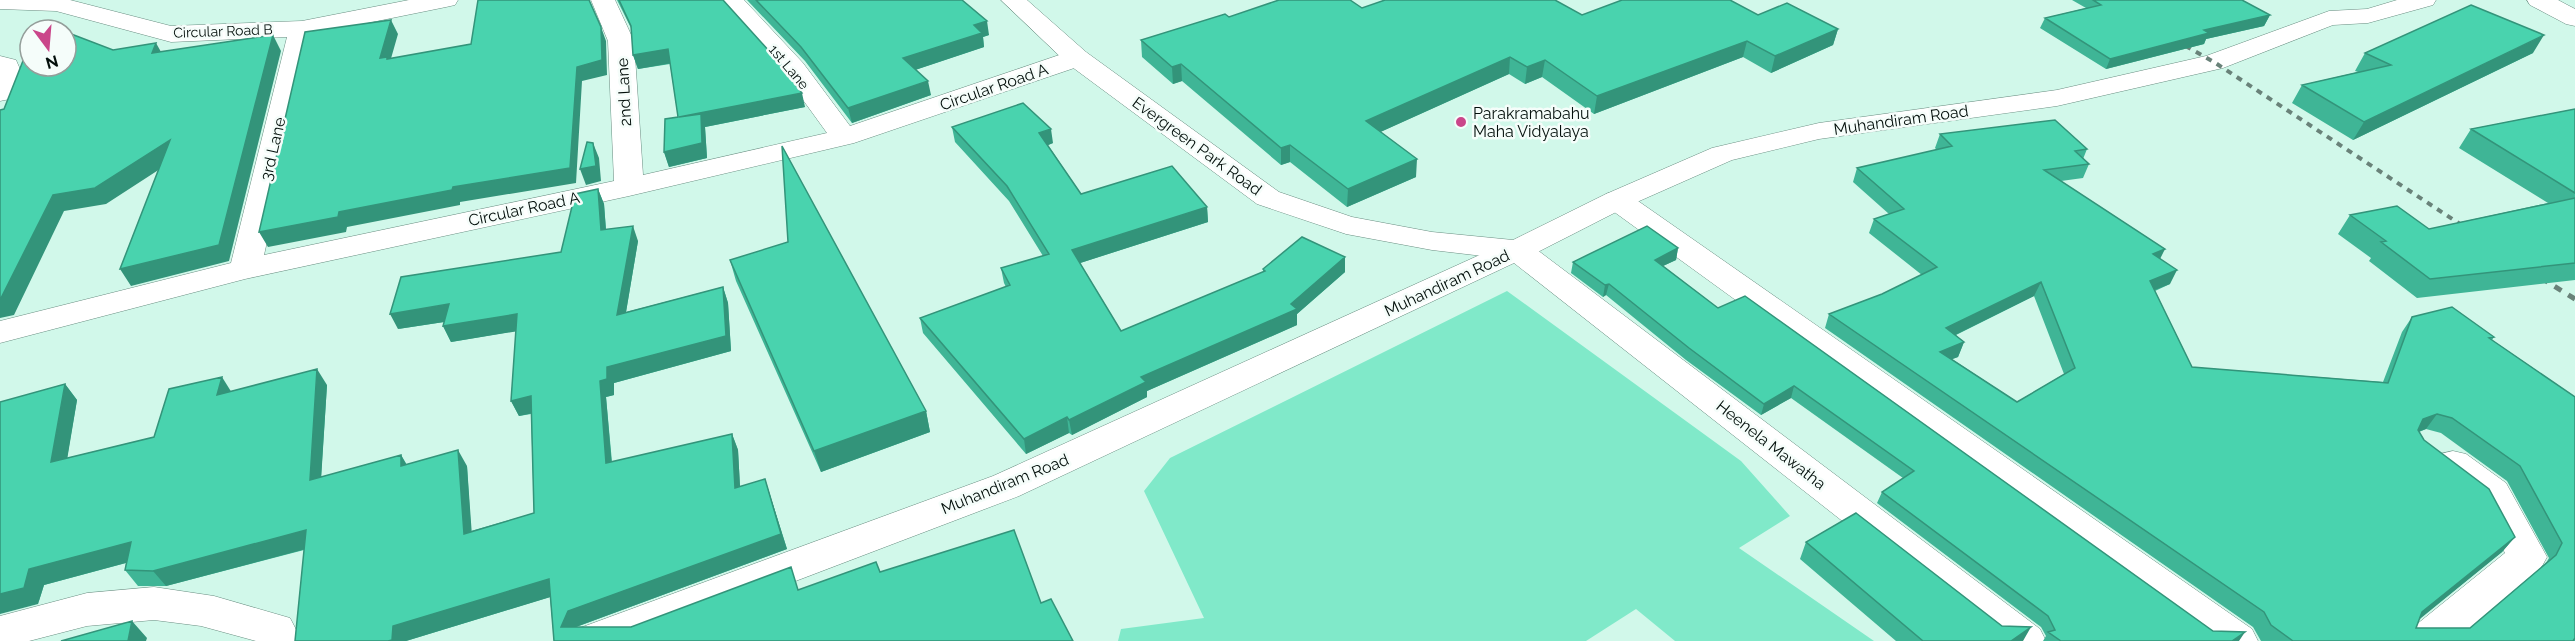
<svg xmlns="http://www.w3.org/2000/svg" width="2575" height="641" viewBox="0 0 2575 641" font-family="Raleway,sans-serif">
<rect width="100%" height="100%" fill="#d1f8ea"/>
<path fill="#80e9c9" d="M1507 291 1741 461 1790 516 1739 548 1874 641H1675L1636 609 1586 641H1118L1121 629 1204 618 1144 491 1170 458Z"/>
<g fill="none" stroke-linecap="round" stroke-linejoin="round">
<defs>
<path id="street" d="M0 0H70L171 26 302 21 409 0H458L455 5 446 7 313 34 264 255 614 181 608 41 591 0H615L634 41 643 175 827 133 785 75 718 0H744L803 63 850 126 1068 52 1077 50 1086 52 1090 58 1086 64 854 143 629 196 245 279 0 343V321L231 263 287 37 171 42 56 11 0 9Z
M0 56 16 60 23 76 10 99 0 101Z
M1617 191 1628 194 2252 629 2258 641H2206L1606 206 1602 200 1606 194Z
M1517 240 1528 243 2040 629 2046 641H1995L1514 263 1019 496 638 641H571L577 629 993 476 1506 243Z
M2453 451 2466 454 2506 483 2547 557 2541 568 2455 641H2405L2411 629 2505 553 2479 502 2440 474 2435 464 2440 454Z
M154 587 214 596 290 618 302 641H256L201 626 154 620 87 626 29 641H0V616L87 593Z"/>
<path id="secondary" d="M1001 0H1027L1086 52 1279 192 1352 217 1432 232 1513 240 1606 194 1712 148 1819 123 2057 90 2206 56 2329 11 2367 9 2397 0H2436L2433 5 2368 23 2333 25 2223 68 2057 106 1819 139 1732 160 1628 206 1528 257 1517 260 1432 250 1346 234 1257 204 1068 64Z"/>
<path id="highway" d="M2527 0H2558L2575 9V26L2566 24 2530 5Z"/>
</defs>
<use href="#street" stroke="#6a8e82" stroke-width="1"/>
<use href="#secondary" stroke="#6a8e82" stroke-width="1"/>
<use href="#highway" stroke="#6a8e82" stroke-width="1"/>
<use href="#street" fill="#fff" fill-rule="evenodd"/>
<use href="#secondary" fill="#fff" fill-rule="evenodd"/>
<use href="#highway" fill="#fff" fill-rule="evenodd"/>
<path stroke="#698279" stroke-width="4" stroke-dasharray="6 6" stroke-linecap="butt" d="M2175 40 2214 62 2472 232
M2537 275 2544 279"/>
<path stroke="#698279" stroke-width="5" stroke-dasharray="8 8" stroke-linecap="butt" d="M2541 278 2575 299"/>
</g>
<path fill="#3fb596" fill-rule="evenodd" d="M617 0H723L805 107 705 127 707 158 669 167 664 152 678 117 670 64 638 69 633 55 632 30Z
M747 0H962L989 35 983 37 984 47 915 70 931 95 852 123 805 61Z
M2072 0H2242L2270 15 2264 26 2206 39 2204 44 2106 69 2040 28 2045 18 2086 8Z
M1362 8 1582 15H1758L1838 29 1833 45 1771 73 1743 57 1594 114 1542 77 1525 84 1509 74 1380 132 1416 177 1347 207 1290 162 1281 165 1182 81 1173 84 1142 57 1141 40 1229 17Z
M2365 53H2533L2353 140 2292 103 2302 85 2358 72 2355 71Z
M2575 109V280L2417 298 2369 261 2371 258 2338 234 2350 215 2429 229 2548 203 2459 148 2471 129Z
M952 127 1053 143 1048 145 1081 194 1207 207 1208 222 1080 263 1121 331 1263 272V269L1345 257V272L1297 314V325L1147 391V397L1072 435 1069 433 1026 454 923 333 920 318 1006 287 1004 283 1001 268 1043 256 1009 201 955 142Z
M1940 134 2087 149 2083 159 2089 164 2083 178 2061 181 2160 259 2170 284 2155 291 2192 367 2383 382 2402 332 2412 317 2494 337 2492 340 2575 397V641H2261L2253 627 1825 328 1829 314 1882 294 1922 275 1869 233 1874 219 1889 214 1853 182 1857 168 1937 150 1935 148ZM2034 296 2064 374 2017 402 1952 359 1958 357 1964 342 1956 335ZM2426 429 2441 433 2507 481 2549 558 2546 563 2470 628H2416L2419 619 2502 552 2515 537 2424 440 2419 432Z
M598 189 604 204 606 229 638 241 626 312 723 287 728 303 731 351 614 383V395L606 397 612 462 732 434 738 450 740 487 765 479 787 549 576 627H631L880 572 1041 603 1073 641H554L550 597 406 641 304 550 166 586H138L125 570 126 563 44 585 38 604 65 384 77 400 67 458 154 437 231 391 327 385 321 477 401 455 407 465 467 466 471 531 534 513 531 414 519 416 511 401 516 331 451 342 443 326 444 322 398 329 561 252Z
M1678 248 1676 260 1663 266 1718 308 2213 631 2239 641H2043L2046 636 2041 627 1877 503 1882 492 1903 478 1791 398 1761 415 1686 360 1606 295 1603 297 1571 273 1573 262Z
M730 260 926 411 930 432 821 472 736 281Z
M1806 542 2002 626 2023 641H1896L1800 559Z"/>
<path fill="#33947a" d="M2270 15 2264 26 2206 39 2204 44 2106 69 2110 59 2204 30Z
M391 20 398 34 390 62 380 58Z
M987 21 989 35 983 37 984 47 906 73 903 58 974 25Z
M601 27 606 41 607 75 582 81 576 183 460 202V205L347 227 346 232 268 247 259 232 339 212 453 187 577 67Z
M1838 29 1833 45 1771 73 1775 56Z
M273 35 281 51 229 261 131 286 120 269Z
M2544 35 2533 53 2353 140 2364 122Z
M1747 41 1743 57 1594 114 1597 96Z
M156 43 165 59 152 53Z
M668 49 672 63 638 69 633 55Z
M1510 57 1509 74 1365 139 1366 121Z
M1545 60 1542 77 1525 84 1527 67Z
M1181 64 1182 81 1173 84 1172 67Z
M928 81 931 95 852 123 848 108Z
M802 93 805 107 705 127 707 158 669 167 664 152 679 117Z
M1051 129 1053 143 1041 148 1039 133Z
M170 140 180 156 106 204 64 211 14 315 0 318V299L53 195Z
M593 143 599 158 601 181 586 185 580 169Z
M1290 145V162L1281 165V148Z
M1417 159 1416 177 1347 207 1348 189Z
M598 189 604 204 607 245 601 230Z
M1207 207 1208 222 1074 265 1072 250Z
M633 226 638 241 623 330 617 315Z
M1678 248 1676 260 1652 271 1655 260Z
M2165 249 2158 263 2153 254Z
M1345 257V272L1297 314V325L1147 391V397L1072 435 1069 420 1141 377 1291 304Z
M2177 270 2170 284 2142 295 2150 281Z
M2041 282 2034 296 1941 342 1946 328Z
M1609 284 1606 295 1603 297 1605 285Z
M723 287 728 303 731 351 614 383V395L606 397 613 479 606 463 600 381 607 367Z
M449 304 457 320 398 329 390 314Z
M517 314 524 330 451 342 443 326Z
M1964 342 1958 357 1934 366 1940 352Z
M317 369 327 385 320 496 310 480Z
M222 377 232 393 217 395Z
M65 384 77 400 64 478 51 462Z
M1794 386 1791 398 1761 415 1764 404Z
M531 396 538 412 519 416 511 401Z
M926 411 930 432 821 472 814 451Z
M2437 414 2426 429 2412 434 2423 419Z
M1067 417 1069 433 1026 454 1024 439Z
M732 434 738 450 741 504 735 488Z
M458 450 467 466 473 550 464 534Z
M401 455 410 471 401 466Z
M765 479 787 549 576 627H561L568 611Z
M306 530 317 546 166 586 153 571Z
M2515 537 2502 552 2410 627 2422 612Z
M131 542 144 558 44 585 38 604 0 614V594L29 569Z
M549 579 557 595 406 641H388L393 626Z
M132 621 147 638 146 641H128Z
M2031 627 2023 641H2011Z
M2245 632 2239 641H2232Z"/>
<path fill="#49d3ae" stroke="#33947a" stroke-width="1.5" fill-rule="evenodd" d="M478 0H589L601 27 602 60 577 67 570 168 453 187 452 190 339 212 338 217 259 232 305 32 391 20 380 58 387 57V59L471 44Z
M619 0H723L779 62 802 93 679 117 701 114 702 143 664 152 665 119 678 117 668 49 633 55 631 26Z
M756 0H962L987 21 974 25 982 33 903 58 928 81 848 108 801 47Z
M1279 0H1350L1362 8 1385 0H1555L1582 15 1622 0H1730L1758 15 1787 3 1838 29 1775 56 1747 41 1597 96 1545 60 1527 67 1510 57 1366 121 1417 159 1348 189 1290 145 1281 148 1181 64 1172 67 1141 40 1225 14 1229 17Z
M2093 0H2242L2270 15 2204 30 2209 33 2110 59 2045 18 2101 5Z
M2471 5 2544 35 2364 122 2302 85 2391 65 2365 53Z
M66 32 113 50 156 43 152 53 273 35 219 245 120 269 170 140 95 188 53 195 1 298 0 299V110L4 109 30 43V66H66Z
M1023 103 1051 129 1039 133 1081 194 1172 166 1207 207 1072 250 1121 331 1265 271 1263 269 1302 237 1345 257 1291 304 1297 309 1141 377 1146 382 1069 420 1067 417 1024 439 920 318 1010 285 1001 268 1049 254 1007 186 952 127Z
M2575 109V193L2471 129Z
M2055 120 2087 149 2075 151 2089 164 2044 170 2165 249 2153 254 2177 270 2150 281 2192 367 2388 383 2412 317 2452 307 2494 337 2489 338 2575 397V638L2573 641H2293L2271 625 2264 612 1829 314 1882 294 1937 267 1874 219 1904 209 1857 168 1952 146 1940 134ZM2041 282 2075 368 2017 402 1940 352 1964 342 1946 328ZM2437 414 2452 418 2520 466 2562 543 2556 555 2470 628H2416L2422 612 2515 537 2489 489 2424 440 2418 430 2423 419Z
M587 142 593 143 596 166 580 169Z
M782 146 926 411 814 451 730 260 788 242Z
M598 189 601 230 633 226 617 315 723 287 726 336 607 367V379L600 381 606 463 732 434 735 488 765 479 781 534 568 611 561 627H631L791 567 798 590 876 562 880 572 1014 530 1041 603 1051 599 1073 641H554L549 579 393 626 392 640 388 641H295L306 530 153 571 125 570 131 542 29 569 24 588 0 594V402L65 384 51 462 154 437 169 389 222 377 217 395 317 369 310 480 401 455V466L458 450 464 534 534 513 531 396 511 401 517 314 443 326 449 304 390 314 401 277 561 252 575 194Z
M2575 198V263L2430 279 2381 242 2386 241 2350 215 2397 206 2429 229Z
M1647 226 1678 248 1655 260 1718 308 1745 296 2213 631 2245 632 2232 641H2061L2048 632 2055 630 2048 616 1882 492 1914 471 1794 386 1764 404 1689 348 1609 284 1605 285 1573 262Z
M1856 513 2002 626 2031 627 2011 641H1923L1806 542Z
M132 621 128 641H61Z"/>
<circle fill="#ca468a" stroke="#f5fdfa" stroke-width="2" cx="1461" cy="122" r="6"/>
<g text-anchor="middle" dominant-baseline="central" stroke-width="5" stroke-linejoin="round" paint-order="stroke">
<g font-size="14" fill="#030f0b" stroke="#f5fdfa">
<text transform="translate(223 31) rotate(-2)">Circular Road B</text>
<text transform="translate(789 67) rotate(50)">1st Lane</text>
</g>
<g font-size="16" fill="#030f0b" stroke="#f5fdfa">
<text transform="translate(994 87) rotate(-19)">Circular Road A</text>
<text transform="translate(624 92) rotate(-93)">2nd Lane</text>
<text transform="translate(1901 120) rotate(-8)">Muhandiram Road</text>
<text transform="translate(1197 146) rotate(36)">Evergreen Park Road</text>
<text transform="translate(273 149) rotate(-77)">3rd Lane</text>
<text transform="translate(524 209) rotate(-12)">Circular Road A</text>
<text transform="translate(1447 283) rotate(-25)">Muhandiram Road</text>
<text transform="translate(1771 445) rotate(38)">Heenela Mawatha</text>
<text transform="translate(1005 484) rotate(-22)">Muhandiram Road</text>
</g>
<g font-size="16" fill="#030f0b" stroke="#f5fdfa" text-anchor="start">
<text x="1473" y="113">Parakramabahu<tspan x="1473" dy="18">Maha Vidyalaya</tspan></text>
</g>
</g>
<g transform="translate(48 48) rotate(164)"><circle r="28" fill="#f5fdfa" stroke="#949e9a" stroke-width="1.5"/>
<path d="M0-4.5L10 22L0 15L-10 22Z" fill="#ca468a"/>
<text y="-9" font-size="16" font-weight="bold" text-anchor="middle" fill="#030f0b">N</text>
</g>
</svg>
